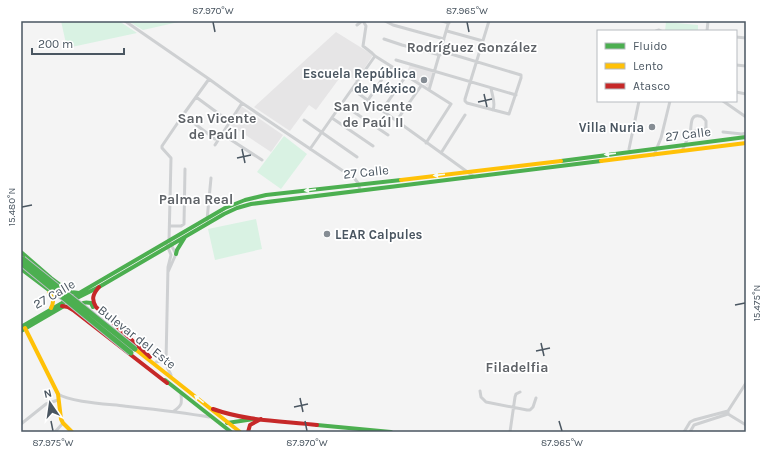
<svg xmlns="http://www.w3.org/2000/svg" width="767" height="453" viewBox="0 0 767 453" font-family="Karla,sans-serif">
<rect width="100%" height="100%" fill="#f4f4f4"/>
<path fill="#e6e5e6" d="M336 32 373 55 356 81 344 72 316 110 309 105 290 131 254 107Z
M410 65 434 71 428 87 406 74Z
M241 106 283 135 271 152 229 124Z"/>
<path fill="#d9f2e3" d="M61 21H119L137 33 67 48Z
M128 21H183L143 30Z
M666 22 698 25V31H665Z
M284 136 307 154 281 189 257 172Z
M256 219 262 249 215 260 208 229Z"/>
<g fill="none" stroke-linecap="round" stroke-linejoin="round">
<path stroke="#ced0d2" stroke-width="3" d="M125 21 209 79 242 103 355 179 358 183 360 190
M363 21 366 26 363 46 372 53 375 56 451 104 426 143
M385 21 393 25 444 39
M442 21 449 23
M357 25 362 21
M447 31 483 41
M656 31 659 30 661 31
M707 31 708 21
M736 37 746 38
M384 39 402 45 440 55
M441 51 521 75V78L509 114 467 103 465 101V99L489 21
M396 60 516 95
M736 65 746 66
M491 88C492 95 496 103 493 110
M352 89C393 118 433 147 473 176
M429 90 449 21
M736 92 746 94
M196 97 230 122
M368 100 391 66
M723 101 746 117
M342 104 388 135
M382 110 406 76
M183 115 215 139
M332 118 373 146
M304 120 357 157
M397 120 421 86
M723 132 742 134 746 133
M222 134 262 160
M215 145 242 103
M310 149 375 56
M629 149 639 101
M682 151C685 145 687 139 690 133 692 128 689 114 699 116 702 116 704 118 706 121V128C701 131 697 132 691 131
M441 153 465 115
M654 155 661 138 670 101
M207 220 211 178
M170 226H181L184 224 185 169
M167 245 171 255 168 267 166 362 168 369 171 375
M168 272 176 254 169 241 171 158 162 148V146L183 115 209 79
M156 362 163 361 166 358
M480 391 481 397 486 402 527 410H530L533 407 536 398
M58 394C70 402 107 404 124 406 152 409 181 412 209 417
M174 411C182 405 182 404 181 394
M728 413V411L746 383
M728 414 746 425
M21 424 46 404 58 400
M55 432 63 423
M510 432 515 397 516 394 520 392
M684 432 690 422 694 420 728 411
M690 432 694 425 728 414"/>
<path stroke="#4caf50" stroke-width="4" d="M561 161 746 137
M21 252 51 278 67 290 71 292 79 293
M176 254 177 250 185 237
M21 269 54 294H57L60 292
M73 300 99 287 224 214 237 208 251 204 601 161
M79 308C81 302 85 302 91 303L93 307
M21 327 225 208 245 200 266 195 401 180
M21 331 64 306
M165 380 231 432
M227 423 254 419
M317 425 391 432"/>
<path stroke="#ffc107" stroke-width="4" d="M601 161 746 143
M401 180 561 161
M49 293C54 298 54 302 51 308
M25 328 58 394 61 419 63 423 72 432
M135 349 240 432"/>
<path stroke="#c62828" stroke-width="4" d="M99 287C93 294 91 299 96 307L150 357
M62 306 68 307 73 310 167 383
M213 409C246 421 282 421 317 425
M248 432 250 425 261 419"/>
<defs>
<path id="fast-bridge" d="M23 259 135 349
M21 263 131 353"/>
</defs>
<use href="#fast-bridge" stroke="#b9bec3" stroke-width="7" stroke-linecap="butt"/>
<use href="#fast-bridge" stroke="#4caf50" stroke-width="5"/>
</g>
<defs><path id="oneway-solid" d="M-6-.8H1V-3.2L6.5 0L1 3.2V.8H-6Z"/></defs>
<g fill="#f6fbf6">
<use href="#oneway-solid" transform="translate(610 154) rotate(173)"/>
<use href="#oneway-solid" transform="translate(439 175) rotate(173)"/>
<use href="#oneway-solid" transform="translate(310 190) rotate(173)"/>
<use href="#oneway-solid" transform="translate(199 399) rotate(-142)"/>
</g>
<path fill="none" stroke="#4a5661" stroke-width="1.5" d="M213 22 215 32M467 22 469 32M484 94 487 107M478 102 492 99M242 149 245 163M237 158 251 155M22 207 32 205M735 305 745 303M541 343 544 356M536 351 550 348M300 398 303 412M294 407 308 404M51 421 53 431M305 421 307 431M559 421 562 431"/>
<g fill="#868d94" stroke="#fff" stroke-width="1.5">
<circle cx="424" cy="80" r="4"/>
<circle cx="652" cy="127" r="4"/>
<circle cx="327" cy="234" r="4"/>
</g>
<g text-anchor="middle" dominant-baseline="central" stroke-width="3.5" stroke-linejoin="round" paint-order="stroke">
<g font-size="13" font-weight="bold" fill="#4a5661" stroke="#fff" text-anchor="end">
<text x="416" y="73">Escuela República<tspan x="416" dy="15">de México</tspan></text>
<text x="644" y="127">Villa Nuria</text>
<text x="335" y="234" text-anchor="start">LEAR Calpules</text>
</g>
<g font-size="13" fill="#4a5661" stroke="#fff">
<text transform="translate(688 134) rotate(-7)">27 Calle</text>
<text transform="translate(366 172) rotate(-6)">27 Calle</text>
<text transform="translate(54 294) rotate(-30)">27 Calle</text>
<text transform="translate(137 337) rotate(38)">Bulevar del Este</text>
</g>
<g font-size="14" font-weight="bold" fill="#5f6368" stroke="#fff">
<text x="472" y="47">Rodríguez González</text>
<text x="373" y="106">San Vicente<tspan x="373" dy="16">de Paúl II</tspan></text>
<text x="217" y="118">San Vicente<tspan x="217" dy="16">de Paúl I</tspan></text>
<text x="196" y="199">Palma Real</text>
<text x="517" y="367">Filadelfia</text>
</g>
</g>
<rect width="767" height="453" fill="none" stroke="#ffffff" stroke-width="44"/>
<rect x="597" y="30" width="140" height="72" fill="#ffffff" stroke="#b7bbc0"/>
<rect x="605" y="43" width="20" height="6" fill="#4caf50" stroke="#b7bbc0"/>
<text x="633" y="50" font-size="12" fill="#4a5661">Fluido</text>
<rect x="605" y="63" width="20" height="6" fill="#ffc107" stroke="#b7bbc0"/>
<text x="633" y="70" font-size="12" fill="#4a5661">Lento</text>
<rect x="605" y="83" width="20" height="6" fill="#c62828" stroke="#b7bbc0"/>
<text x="633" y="90" font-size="12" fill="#4a5661">Atasco</text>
<g transform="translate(50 403) rotate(347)" stroke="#ffffff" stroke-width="3" paint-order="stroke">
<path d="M0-3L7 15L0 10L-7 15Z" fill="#4a5661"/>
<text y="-6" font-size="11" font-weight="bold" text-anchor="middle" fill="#4a5661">N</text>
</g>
<path d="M32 48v6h92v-6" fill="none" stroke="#4a5661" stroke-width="2"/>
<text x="38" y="48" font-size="12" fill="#4a5661" stroke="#ffffff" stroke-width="3" paint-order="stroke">200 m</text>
<rect x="22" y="22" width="723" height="409" fill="none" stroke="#4a5661" stroke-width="1.5"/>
<g font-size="10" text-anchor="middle" fill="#4a5661">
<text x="213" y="14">87.970°W</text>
<text x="467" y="14">87.965°W</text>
<text transform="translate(11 207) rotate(-90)" y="4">15.480°N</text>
<text transform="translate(756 303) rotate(-90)" y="4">15.475°N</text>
<text x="53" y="446">87.975°W</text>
<text x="307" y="446">87.970°W</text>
<text x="562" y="446">87.965°W</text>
</g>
</svg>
